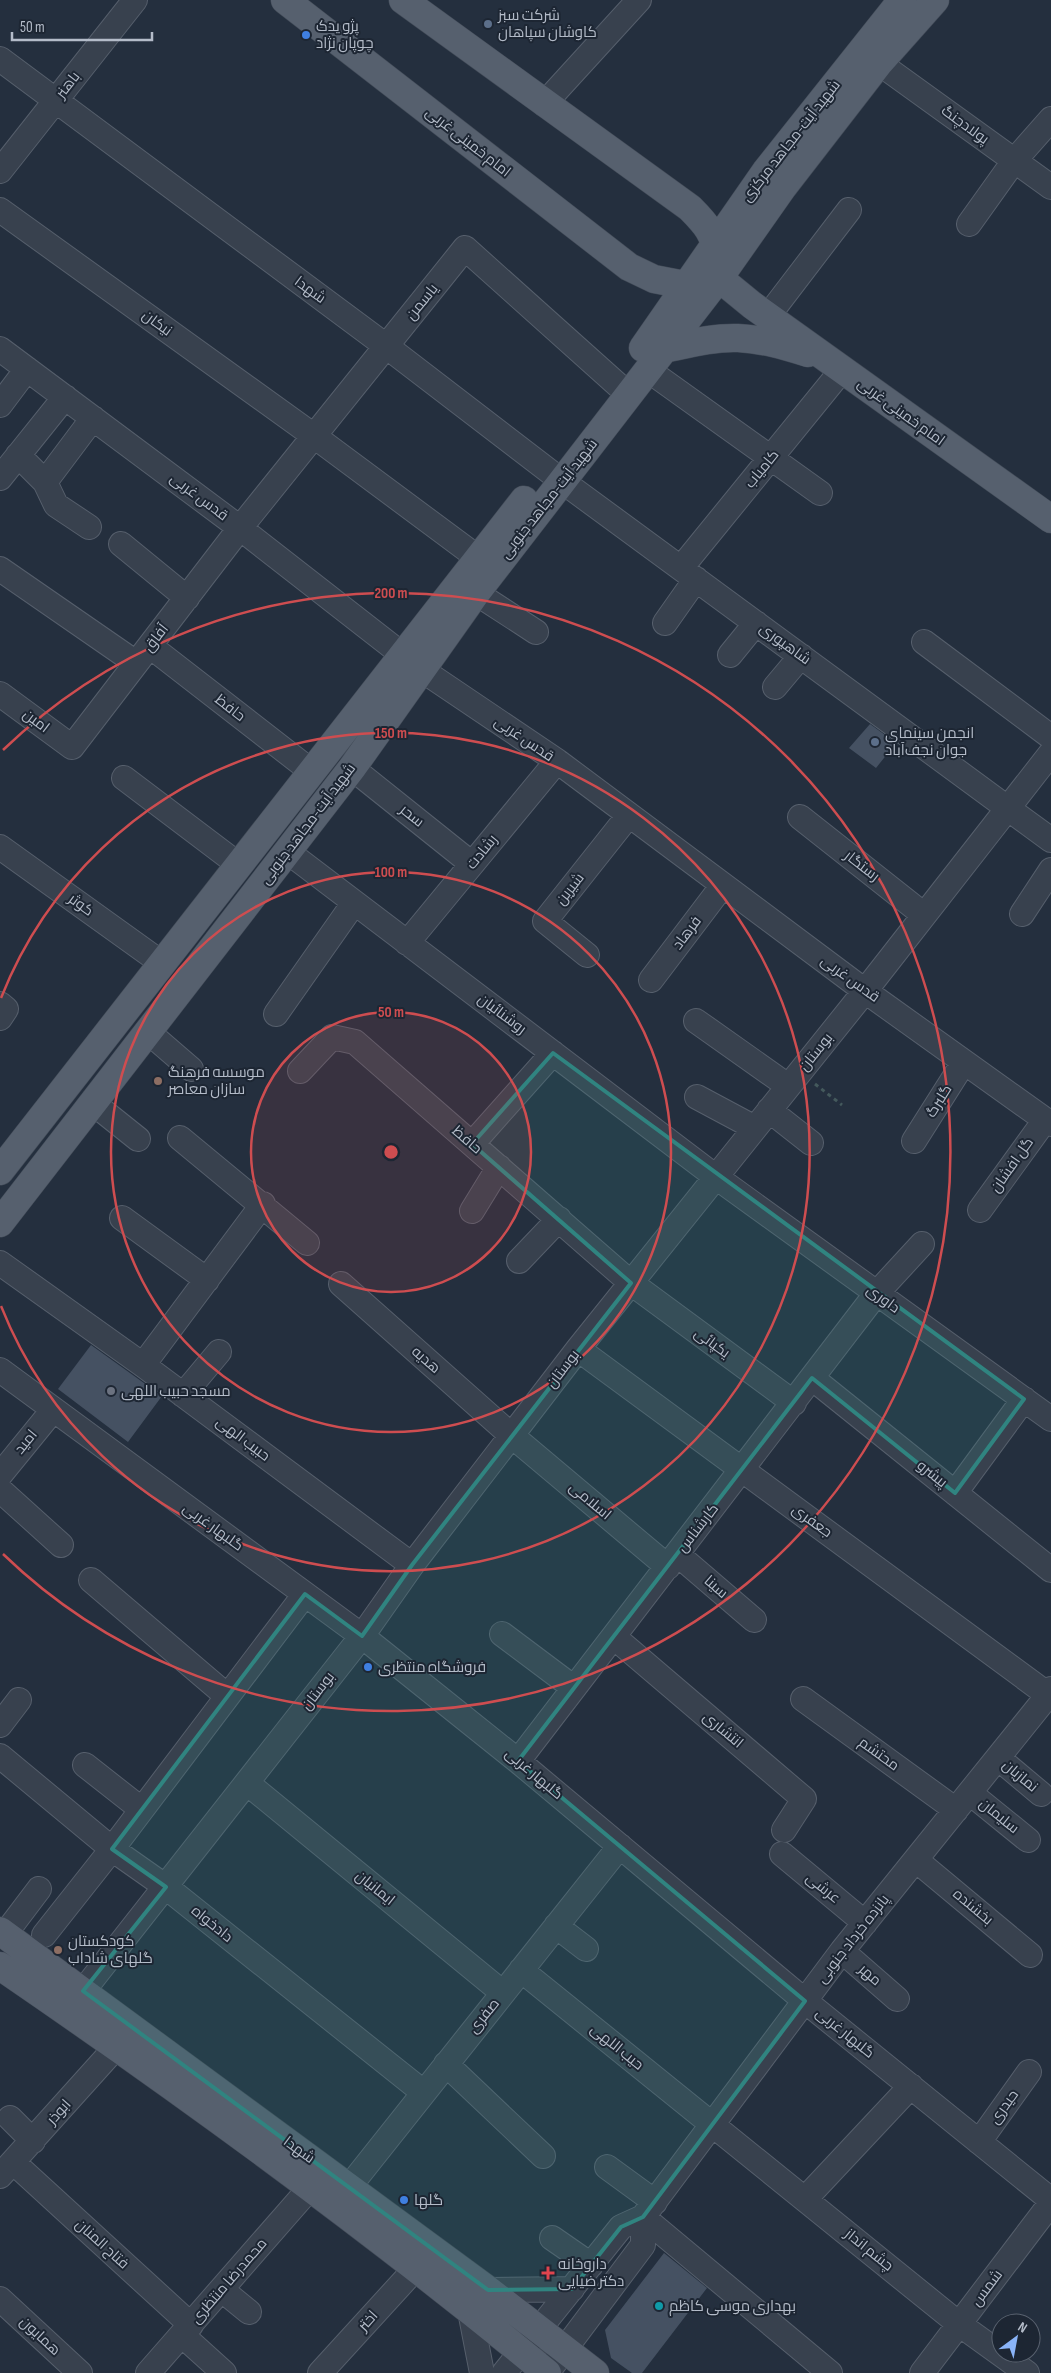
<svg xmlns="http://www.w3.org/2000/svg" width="1051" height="2373" viewBox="0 0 1051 2373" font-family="'Sofia Sans Condensed',Cairo,sans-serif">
<rect width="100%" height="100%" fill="#242f3e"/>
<path fill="#455162" d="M870 724 896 743 876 768 849 748Z
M91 1345 162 1396 128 1442 58 1389Z
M664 2253 707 2288 642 2373H632L611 2358 605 2330Z"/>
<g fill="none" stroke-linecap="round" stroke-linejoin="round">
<defs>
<path id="minor" d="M0 59 386 346 562 481 1051 840
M879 63 1051 187
M544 104 639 0
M0 171 135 0
M0 210 314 436 493 569
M969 224 1014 161 1051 119
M768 316 849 210
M0 349 240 528 422 670 557 761 865 991 1051 1124
M648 370 820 493
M0 405 27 369
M18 455 45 482 56 505 89 527
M0 478 65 397
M45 482 93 418
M121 544 187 598
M681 568 842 370
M0 569 136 663
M476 593 536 632
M665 623 696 579
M924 642 1051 737
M150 646 311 771
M730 655 756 623
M775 687 801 656
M0 694 72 747 240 528 465 248 629 395
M352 768 472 864
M124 778 239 865
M800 817 924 915
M0 847 163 964
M288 852 716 1177 1051 1419
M1022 914 1051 870
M407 943 557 761
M587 955 545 921 629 815
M651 980 723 885
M0 1004 6 1009 0 1018
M276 1014 354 903
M696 1021 788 1086
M147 1031 191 1069
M300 1071 332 1037 355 1042 631 1283 794 1403
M697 1097 755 1128
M93 1103 138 1139
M769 1110 811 1143
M180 1138 307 1243
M914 1141 964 1062
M472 1144 553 1053
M980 1210 1045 1120
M472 1211 499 1167
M122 1218 207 1280
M519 1261 559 1219
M0 1263 143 1365 412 1565
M341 1284 511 1435 668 1567
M578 1349 1051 1697
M143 1365 263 1204
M0 1370 362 1636 518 1761 805 2001 1051 2200
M812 1378 1051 1570
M183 1395 219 1352
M0 1475 53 1410
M0 1490 61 1545
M955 1493 1024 1399
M677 1554 754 1620
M91 1580 227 1696
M502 1634 574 1688
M614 1637 804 1799 784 1830
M803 1699 956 1810
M0 1725 19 1700
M0 1756 112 1849 166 1887 423 2092
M998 1758 1041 1794
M518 1761 876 1294 922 1244
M85 1765 141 1809
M247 1783 503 1993
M970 1793 1028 1840
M782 1854 865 1923
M916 1860 1030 1955
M556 1926 586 1949
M5 1934 39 1889
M44 1935 112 1849 305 1594
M842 1951 897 1999
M521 1970 959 2324 1027 2373
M83 1991 362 1636 412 1565 578 1349 865 991 1051 753
M446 2064 543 2156
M10 2118 33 2141
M979 2142 1029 2072
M13 2162 191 2325
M607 2167 655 2202
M0 2176 117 2046
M349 2187 620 1846
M805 2199 911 2086
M643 2217 830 2373
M552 2238 591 2265
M222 2290 249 2312
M488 2290 572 2289
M0 2299 80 2373
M470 2311 482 2373
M182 2335 224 2373
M148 2373 309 2189
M320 2373 415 2269
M504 2373 621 2227 643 2217 842 1951 1041 1704 1051 1689
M547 2373 643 2245V2217
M922 2373 1051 2203"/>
<path id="major" d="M285 0 629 267 654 279 685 285 719 278 752 305 1051 519
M403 0 690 208C706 224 715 234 717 257
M643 348 766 171 902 0
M664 349C688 344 714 337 738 338 762 339 785 346 808 353
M0 1171 524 500
M0 1223 352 768 476 593 719 278 783 187 879 63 935 0
M0 1931 488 2290 595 2373
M0 1966C187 2094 372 2229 547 2373"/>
</defs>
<use href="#minor" stroke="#565f6c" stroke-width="26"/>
<use href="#major" stroke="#414a57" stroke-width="29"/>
<path stroke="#44595c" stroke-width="3" stroke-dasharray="4 4" stroke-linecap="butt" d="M815 1084 842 1105"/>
<use href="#minor" stroke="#38414e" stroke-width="24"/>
<use href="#major" stroke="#56606e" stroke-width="28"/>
</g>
<path fill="#308480" fill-opacity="0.2" stroke="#308480" stroke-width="4" stroke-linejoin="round" d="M553 1053 1024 1399 955 1493 812 1378 518 1761 805 2001 643 2217 621 2227 572 2289 488 2290 83 1991 166 1887 112 1849 305 1594 362 1636 412 1565 631 1283 472 1144Z"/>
<circle cx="391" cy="1152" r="140" fill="#ce4d50" fill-opacity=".12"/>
<g fill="none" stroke="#ce4d50" stroke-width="2.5">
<circle cx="391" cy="1152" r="140"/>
<circle cx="391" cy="1152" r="280"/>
<path d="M1 998A419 419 0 1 1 1 1306"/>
<path d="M3 750A559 559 0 1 1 3 1554"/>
</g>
<g fill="#5c6f8a" stroke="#1d2633" stroke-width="2">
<circle cx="488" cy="24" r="5"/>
<circle cx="875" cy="742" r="5"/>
</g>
<g fill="#3f7fe0" stroke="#1d2633" stroke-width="2">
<circle cx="306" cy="35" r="5"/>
<circle cx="368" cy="1667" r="5"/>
<circle cx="404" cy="2200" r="5"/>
</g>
<g fill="#8d6e63" stroke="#1d2633" stroke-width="2">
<circle cx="158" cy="1081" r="5"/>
<circle cx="58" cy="1950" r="5"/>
</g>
<circle fill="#6b7280" stroke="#1d2633" stroke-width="2" cx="111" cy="1391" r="5"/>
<path fill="#e0444e" stroke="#1d2633" stroke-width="2" d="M545.5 2265.5h5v5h5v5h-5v5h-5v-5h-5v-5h5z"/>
<circle fill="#0f9aa8" stroke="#1d2633" stroke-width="2" cx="659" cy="2306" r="5"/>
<g text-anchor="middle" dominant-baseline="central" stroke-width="4" stroke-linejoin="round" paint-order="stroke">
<g font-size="15" fill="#b4bcc9" stroke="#1d2633" text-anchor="start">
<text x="498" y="15">شرکت سبز<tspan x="498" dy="17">کاوشان سپاهان</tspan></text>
<text x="316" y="26">پژو یدک<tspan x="316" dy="17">چوپان نژاد</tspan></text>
<text x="885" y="733">انجمن سینمای<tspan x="885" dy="17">جوان نجف‌آباد</tspan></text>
<text x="168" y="1072">موسسه فرهنگ<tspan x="168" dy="17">سازان معاصر</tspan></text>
<text x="121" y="1391">مسجد حبیب اللهی</text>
<text x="378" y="1667">فروشگاه منتظری</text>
<text x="68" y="1941">کودکستان<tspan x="68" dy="17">گلهای شاداب</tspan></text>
<text x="414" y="2200">گلها</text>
<text x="558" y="2264">داروخانه<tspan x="558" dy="17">دکتر ضیایی</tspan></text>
<text x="669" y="2306">بهداری موسی کاظم</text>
</g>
<g font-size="15" fill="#b4bcc9" stroke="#1d2633">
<text transform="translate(68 85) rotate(-52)">باهنر</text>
<text transform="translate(965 125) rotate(36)">پولادچنگ</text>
<text transform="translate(791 141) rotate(-52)">شهید آیت-مجاهد مرکزی</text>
<text transform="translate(468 142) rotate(38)">امام خمینی غربی</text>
<text transform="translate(310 290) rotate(36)">شهدا</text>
<text transform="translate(422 302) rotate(-51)">یاسمن</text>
<text transform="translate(157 323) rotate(36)">نیکان</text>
<text transform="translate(901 412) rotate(36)">امام خمینی غربی</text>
<text transform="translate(762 469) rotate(-51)">کامیاب</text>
<text transform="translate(199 497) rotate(37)">قدس غربی</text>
<text transform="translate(549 499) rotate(-52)">شهید آیت-مجاهد جنوبی</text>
<text transform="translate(156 638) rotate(-52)">آفاق</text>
<text transform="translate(785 644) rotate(36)">شاهپوری</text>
<text transform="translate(230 708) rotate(38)">حافظ</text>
<text transform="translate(36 721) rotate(37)">امین</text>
<text transform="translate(524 739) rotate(34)">قدس غربی</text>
<text transform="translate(412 816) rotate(39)">سحر</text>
<text transform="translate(308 824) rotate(-53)">شهید آیت-مجاهد جنوبی</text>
<text transform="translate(482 852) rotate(-51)">رشادت</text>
<text transform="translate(862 866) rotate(38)">رستگار</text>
<text transform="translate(570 889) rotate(-52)">شیرین</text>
<text transform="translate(81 905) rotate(36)">کوثر</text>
<text transform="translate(687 933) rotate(-53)">فرهاد</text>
<text transform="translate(850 979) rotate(36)">قدس غربی</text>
<text transform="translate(502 1014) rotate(37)">روشنائیان</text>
<text transform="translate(816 1052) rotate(-51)">بوستان</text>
<text transform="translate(939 1101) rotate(-58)">گلبرگ</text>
<text transform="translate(467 1140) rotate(41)">حافظ</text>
<text transform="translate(1012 1165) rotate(-55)">گل افشان</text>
<text transform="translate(883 1299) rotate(36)">داوری</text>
<text transform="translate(712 1343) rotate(36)">یکپائی</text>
<text transform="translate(426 1360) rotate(41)">هدیه</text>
<text transform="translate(563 1369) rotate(-52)">بوستان</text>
<text transform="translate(243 1439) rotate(37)">حبیب الهی</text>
<text transform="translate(26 1442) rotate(-51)">امید</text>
<text transform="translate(932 1474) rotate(39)">پیشرو</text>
<text transform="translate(590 1501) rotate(40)">اسلامی</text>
<text transform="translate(812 1521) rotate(36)">جعفری</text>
<text transform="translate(213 1527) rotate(36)">گلبهار غربی</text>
<text transform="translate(698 1528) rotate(-52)">کارشناس</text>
<text transform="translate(716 1587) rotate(41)">سینا</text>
<text transform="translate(318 1691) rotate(-52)">بوستان</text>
<text transform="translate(723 1730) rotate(40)">انتشاری</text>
<text transform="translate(879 1754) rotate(36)">محتشم</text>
<text transform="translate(534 1774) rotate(40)">گلبهار غربی</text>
<text transform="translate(1020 1776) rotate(40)">نمازیان</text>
<text transform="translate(999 1816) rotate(39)">سلیمان</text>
<text transform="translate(375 1888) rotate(39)">ایمانیان</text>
<text transform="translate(823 1888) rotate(39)">عرشی</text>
<text transform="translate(973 1907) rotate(40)">بخشنده</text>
<text transform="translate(212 1924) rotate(39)">دادخواه</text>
<text transform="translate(853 1939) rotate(-52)">پانزده خرداد جنوبی</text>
<text transform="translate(870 1975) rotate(41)">مهر</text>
<text transform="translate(484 2016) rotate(-51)">صفری</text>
<text transform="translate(845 2033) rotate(39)">گلبهار غربی</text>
<text transform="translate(617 2047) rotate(39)">حیب اللهی</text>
<text transform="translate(1004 2107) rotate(-54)">حیدری</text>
<text transform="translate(59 2112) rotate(-48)">ابوذر</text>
<text transform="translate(299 2150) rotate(36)">شهدا</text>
<text transform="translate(102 2244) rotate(42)">فتاح المنان</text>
<text transform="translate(869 2250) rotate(39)">چشم انداز</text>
<text transform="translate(229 2281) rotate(-49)">محمدرضا منتظری</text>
<text transform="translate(987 2288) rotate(-53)">شمس</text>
<text transform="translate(368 2321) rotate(-48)">اختر</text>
<text transform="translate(40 2336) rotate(43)">همایون</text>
</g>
</g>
<circle cx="391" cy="1152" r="8" fill="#ce4d50" stroke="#1d2633" stroke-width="2.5"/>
<g font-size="15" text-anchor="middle" font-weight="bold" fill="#ce4d50" stroke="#1d2633" stroke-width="4" stroke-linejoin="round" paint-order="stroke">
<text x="391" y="598">200 m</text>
<text x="391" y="738">150 m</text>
<text x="391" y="877">100 m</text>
<text x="391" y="1017">50 m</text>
</g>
<g transform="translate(1016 2338) rotate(32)"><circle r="24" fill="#1d2633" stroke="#59626f"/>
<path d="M0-4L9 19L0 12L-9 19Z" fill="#8ab4f8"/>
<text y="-8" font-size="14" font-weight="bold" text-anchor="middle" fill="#b4bcc9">N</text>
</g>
<path d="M12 32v8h140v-8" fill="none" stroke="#b4bcc9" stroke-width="2.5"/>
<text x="20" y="32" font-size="15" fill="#b4bcc9" stroke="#1d2633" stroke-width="4" paint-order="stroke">50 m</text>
</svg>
